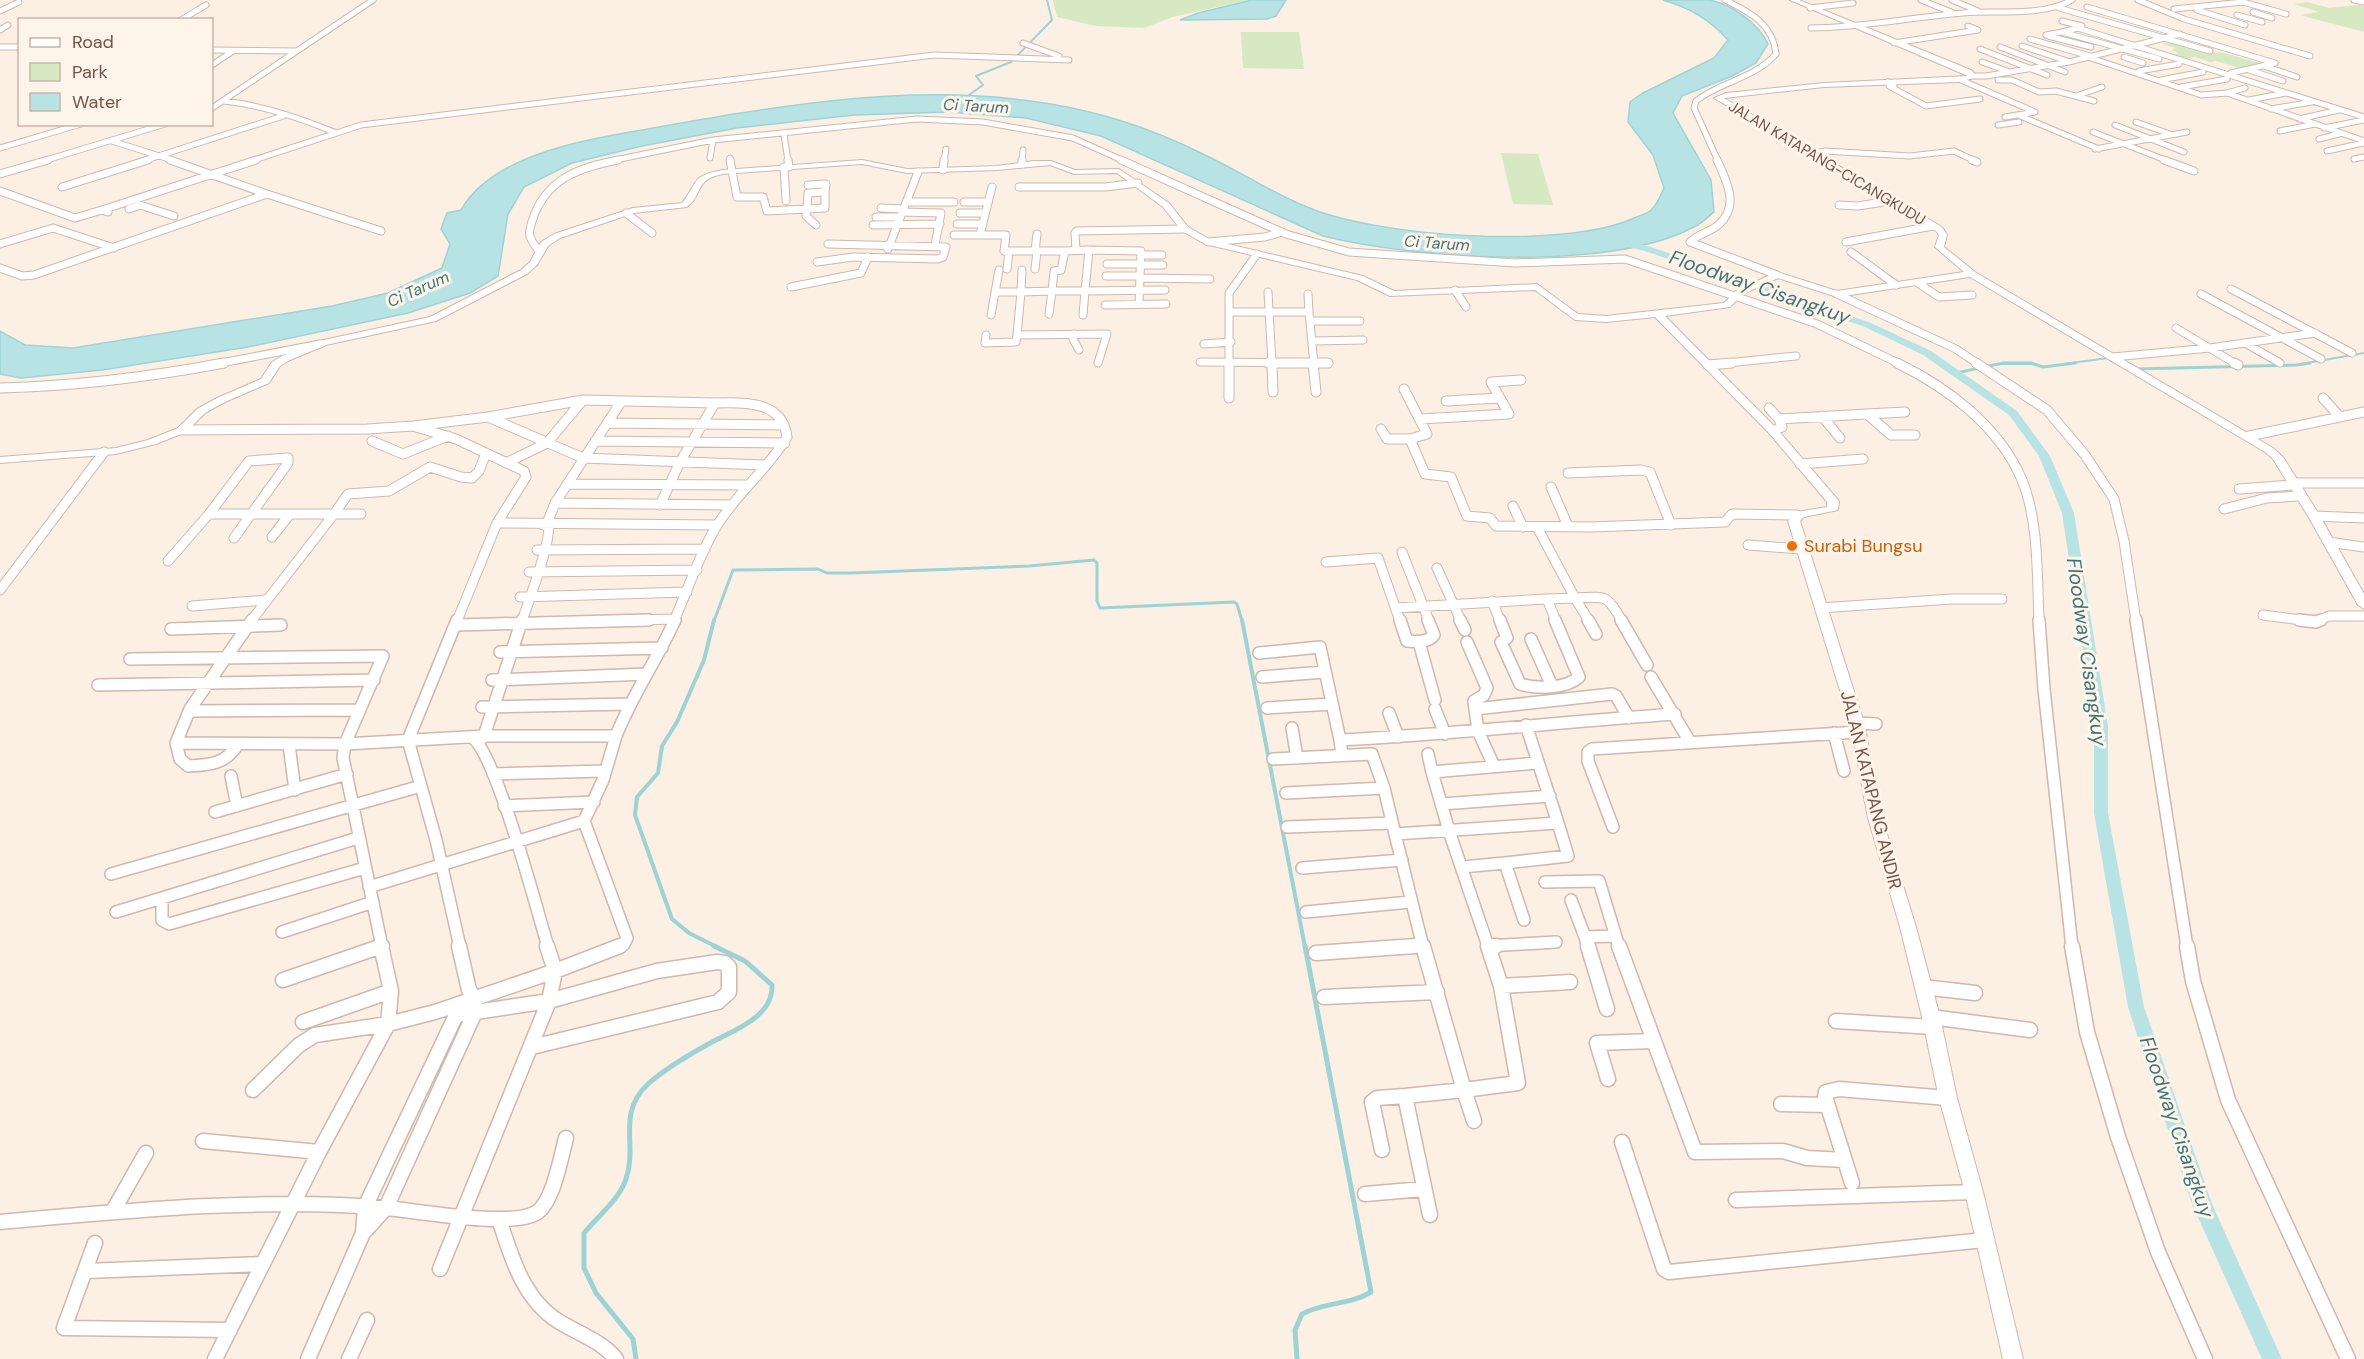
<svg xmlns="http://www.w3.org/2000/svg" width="2364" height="1359" viewBox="0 0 2364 1359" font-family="'DM Sans',sans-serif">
<rect width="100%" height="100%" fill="#fcefe3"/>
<path fill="#d6e9c2" d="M1053 0H1249L1172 17 1144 28 1096 26 1057 17Z
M2307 2 2329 8 2358 5 2364 6V32L2300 15 2319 12 2294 4Z
M1241 32H1299L1304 69 1243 68Z
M2173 41 2213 53 2220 52 2263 64 2243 69 2216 61 2210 62 2195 57 2186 59 2174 55 2179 53 2171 50 2176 48 2162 44Z
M1501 153 1538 154 1553 205 1513 204Z"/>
<path fill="#b8e3e5" stroke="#9ed3d6" stroke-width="1.5" d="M1252 0H1286L1276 16 1267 19 1180 20 1198 13Z
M1663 0C1677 0 1696 0 1710 0 1733 5 1759 24 1768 44L1756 63 1732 76 1682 96 1673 113 1711 180 1714 212C1707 218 1700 225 1692 228 1605 272 1417 259 1323 236L1101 136 1026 118 948 112 854 115 737 128 642 146 572 163 524 187 508 214 498 276 470 293 408 313 248 347 102 370 21 378 0 374V331L25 345 73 348 332 306 388 293 442 268 450 244 441 229 447 213 461 210C492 155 584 140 642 130 765 108 898 84 1023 100 1089 108 1145 125 1205 155 1239 171 1272 193 1307 207 1377 237 1565 250 1634 218 1639 216 1647 214 1651 210 1657 205 1661 195 1664 188L1653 155 1628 122 1630 102 1643 93 1714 58 1728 40C1709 19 1690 8 1663 0Z"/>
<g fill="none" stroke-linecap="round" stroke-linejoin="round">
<path stroke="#9ed3d6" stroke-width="2" d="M966 97 983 85 976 76 1011 62 1052 20 1047 0
M1998 364H2034
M2064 364 2108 358 2112 360
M2301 364 2364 353"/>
<path stroke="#9ed3d6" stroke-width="3" d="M2135 369 2296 365 2310 363
M1956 373 2003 363H2031L2043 367 2075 363
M714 621 733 570 818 569 827 573H851L1029 566 1094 560 1097 563V601L1100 608 1234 602 1237 604 1242 621"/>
<path stroke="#9ed3d6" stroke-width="4" d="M714 620 704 660 677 722 662 746 658 773 637 797 635 815 672 919 689 933 717 947
M1242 620 1305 947"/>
<path stroke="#9ed3d6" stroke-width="5" d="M636 1359 633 1339 596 1293 584 1268V1233C598 1216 619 1200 626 1179 638 1144 616 1114 648 1084 665 1069 685 1057 705 1046 728 1032 774 1019 772 985L745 961 714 946
M1297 1359 1295 1330 1302 1314C1324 1302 1350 1305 1371 1292L1305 946"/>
<path fill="#b8e3e5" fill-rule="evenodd" d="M1618 239 1651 247 1871 323 1931 351 2017 411 2050 456 2074 513 2108 726V813L2144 1007 2212 1204 2282 1359H2262L2192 1204 2128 1007 2094 813V726L2062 513 2039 456 2009 415 1923 355 1865 327 1645 251 1615 244V240Z"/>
<defs>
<path id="minor-far4" d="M1921 0 1951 12
M1952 0 1978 11
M2138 0 2184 19 2310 56
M2354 0 2364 2
M2087 7 2275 63
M1810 8 1853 3
M2059 8 2210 51
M2174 9 2243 2 2286 14
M2197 10 2245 25
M0 11 19 2
M2253 12 2272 18
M2237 15 2262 22
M181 20 206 5
M2062 21 2082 26
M1811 28C1862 28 1912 17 1963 13 1998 10 2041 17 2072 0
M0 30 8 25
M2062 32 2078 28 2364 117
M2046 35 2062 32 2159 59
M2048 36 2091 47
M2030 39 2090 56
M1023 43 1059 56
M1894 43 1978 30 1968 26
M2022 46 2067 61
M0 47H20
M2000 47 2065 72
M1980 49 2047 75
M212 50 295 51
M2088 57 2201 95 2227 93 2364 141
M2124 57 2143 63
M1982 62 2007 71
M212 65 233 51
M2264 66 2297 77
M2249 70 2283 81
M2139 71 2179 64
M2231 73 2275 63
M1973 76H1986L2069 62 2180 34
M1961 80 2035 112 2005 117
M1998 80H2012L2039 92 2056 91 2094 101
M2161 80 2203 72
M1888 82 1894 86H1889L1926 106 1980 99
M2181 87 2227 79
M2227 93 2245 88
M2079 95 2102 87
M2249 100 2286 93
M224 101C261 105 300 118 334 132
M212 108 373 0
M2271 109 2312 102
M2018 115 2099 149
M2299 119 2339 110
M2136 122 2170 134
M1998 125 2019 122
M2115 125 2184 152
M2324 128 2364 120
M2280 131 2315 124
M2093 132 2168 161
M784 134 788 161
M2319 139 2339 134
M112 141 175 161
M0 148 81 124
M2095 149 2187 132
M2327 151 2364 143
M1810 154 1825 151 1910 156 1954 151 1975 161
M710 158 713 140
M730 158 731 161
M2354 159 2364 157
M43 161 165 124
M143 161 283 116
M251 161 361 125 934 55 1069 60
M610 161 713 140 917 119 983 122 1073 138 1124 161
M944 161 946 149
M1022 161 1023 150
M1718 161 1694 108 1696 101C1721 81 1754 79 1776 54 1773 24 1750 12 1725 0"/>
<path id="minor-far3" d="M730 160 737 197H763L767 211 807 209 806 216 816 225
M788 160 789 167
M1022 160V163
M1121 160 1286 234 1349 252 1515 263 1625 259 1817 324 1900 364
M1717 160C1728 183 1741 210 1714 228 1706 233 1695 236 1690 242L1777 275
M1972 160 1977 162
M2164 160 2194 171
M784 167 786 201
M943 170 944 160
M0 174 48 160
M808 185 826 184 825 192
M62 187 148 160
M1019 187H1105L1138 183
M0 191 75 218 102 210 108 212
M825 192V208L807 209 808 193Z
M267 194 381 231
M906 202H954
M964 202H988
M1839 205 1858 206 1889 201
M881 208 903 209
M129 209 140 205 174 216
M102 210 256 160
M902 212 941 213 935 245
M626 213 652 233
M960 213H985
M876 217H900
M957 224H983
M873 225 940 224
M954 235H1006L1004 251H1065
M980 235 992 187
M1208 242 1265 237 1282 232
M1846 242 1933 226
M0 244 53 228 114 248
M888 249 918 172
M1076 250 1075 233 1077 231 1185 229
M1089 250 1141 251 1140 276
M1089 250 1085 291H1052L1054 271 1061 270 1065 251Z
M539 251C526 235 528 232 535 213 550 177 582 167 618 160
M1035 251 1037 234
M1851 252 1896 285
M1141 255H1162
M817 262 853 257 938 259 943 257 946 247 828 244
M1107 264H1141
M1141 265H1163
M0 268 22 276 34 275 267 194 170 160
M1007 269 1009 251
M1035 269 1037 251
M1106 276H1140L1139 304
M1140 278 1210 279
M1918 283 1939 297 1972 295
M791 287 861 273 868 257
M2231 289 2352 353
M1455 290 1466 307
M1085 291 1165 290
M995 292H1021L1022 270
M1268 292 1272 364
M1837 294 1956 349 1978 364
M2201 294 2321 359
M1105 305 1166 304
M1230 312H1309L1308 294
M1309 312 1314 364
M1049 314 1052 291 1021 292 1017 335 1107 334 1098 363
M991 315 999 270
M1083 315 1085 291
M1310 321H1360
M2176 328 2236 364
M1074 334 1073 339 1079 350
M986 335 985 343 1016 342 1017 335
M1312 341 1363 340
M2245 343 2280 363
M1204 344 1231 342
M2113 357 2210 348 2315 333
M1200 362 1328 363
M216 364 320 344
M1229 364V293L1257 254
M1717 364 1796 356"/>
<path id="minor-far2" d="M1229 363V398
M1268 363H1328
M1272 363 1273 392
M1313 363 1316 392
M1897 363C1947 387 2000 427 2022 480 2039 521 2037 577 2039 621
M1976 363 2047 410 2085 455 2114 499 2124 541 2136 621
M2234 363 2238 365
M1708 365 1732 363
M0 388C75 386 150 377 224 363
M1404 389 1427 434 1410 439 1425 474 1451 477 1467 516 1490 518 1496 526 1591 527 1725 522 1732 514 1797 515
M2323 398 2339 416
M1446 401 1500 398
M1769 408 1779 419
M1867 414 1905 412
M1822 416 1840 438
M488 417 583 458 766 465
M1420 419 1509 414 1491 382 1521 380
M607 423 784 425
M413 426 456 439 524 471 526 477 497 523 457 621
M1381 429 1387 439H1410
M182 430 367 429 413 426 488 417 583 400 715 403 680 462 660 505
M1773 431 1782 427 1779 419 1867 414 1891 435H1915
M2249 436 2364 412
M372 441 403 454 448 436
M595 441 785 443
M506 463 547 443 583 400
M1800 464 1863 459
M1568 473 1641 470 1650 472 1671 525
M2291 483H2364
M567 484 747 485
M1551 487 1568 526
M2239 489 2293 485
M555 503 731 505
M1513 506 1523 527
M2224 509 2267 498 2300 496
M209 514 249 461 288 458V463L234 538
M2314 516 2364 518
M497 523 717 525
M543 525 548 521 555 503 621 402
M1537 527 1575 598C1606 597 1606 593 1622 621
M272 537 290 514
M2328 542 2364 547
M1748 545 1801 549
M537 550 705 549
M1402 552 1429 621
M168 561 209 514H334L348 494 389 491 430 467 461 477 472 478 479 471 486 453
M1326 562 1378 558 1400 621
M1437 568 1461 621
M529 572 697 570
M0 590 104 452
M520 597 687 592
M1492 601 1500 621
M192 606 265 600
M1395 608 1547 599
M1820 608 1952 599H2002
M2263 615 2310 621
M251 621 334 514H361
M522 621C528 603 554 535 548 521
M594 621 675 619
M674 621C687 592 701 550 718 524 738 492 768 469 787 437 783 400 742 402 715 403
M1556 621 1547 599 1575 598 1589 621
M2318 621 2329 616H2364"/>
<path id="minor-far1" d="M252 620 190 709 176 743 345 744 343 758 382 947
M457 620 408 740 436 840 460 947
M1400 620 1407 641C1416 642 1428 643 1434 635L1428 620
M1460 620 1465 630
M1500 620 1507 638
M1588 620 1596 634
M1621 620 1647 665
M2039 620 2044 689 2072 947
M2136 620 2187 947
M2299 620 2316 622 2321 620
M457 625 649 620
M171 629 281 625
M1531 639 1552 686
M1419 642 1435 700
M1467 642 1487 688 1484 695 1474 701 1475 709
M1501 642 1520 684C1537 689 1566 689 1579 677L1555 620
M500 652 662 648
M1259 653 1320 647 1340 740
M130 659 383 656 345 744 484 736H616L603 780 584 821 627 938 624 944 616 947
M1262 677 1324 672
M1651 677 1690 742
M492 680 647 674
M98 685 374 680
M482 707 629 704
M1267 708 1331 704
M1435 709 1445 734
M190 711 360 710
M1389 713 1398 737
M1857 723 1876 724
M1292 728 1297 758
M1834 733 1844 771
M616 736C632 695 657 660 675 620
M472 737C496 754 537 910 548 947
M479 741 484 736 522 620
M176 743 180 759 188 766C210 765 226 764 238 744
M289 745 295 790
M1428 754 1432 772
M1342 755 1340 740C1452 734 1563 722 1675 714
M1273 759 1372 754 1384 788 1395 834
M1537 763 1432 772 1449 831 1488 946 1556 942
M1494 766 1478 731 1475 709 1612 694 1616 696 1629 718
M493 774 605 771
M231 776 237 806
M1286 793 1384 788
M1442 804 1550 796
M504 806 594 802
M215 812 347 774
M1287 827 1392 823
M1613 827 1588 761V752L1592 749 1858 732
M1462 867 1505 863
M1302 868 1402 860
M111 874 421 786
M1545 882 1599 881 1619 947
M369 887 584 821
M162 898V920L169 924 365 868
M1571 900 1585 937 1615 936
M116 912 358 838
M1306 912 1410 902
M1524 920 1505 863 1568 856 1558 823
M282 932 373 902
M1585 937 1588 947
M379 947 382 946
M1395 947 1422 945
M1423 947 1395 834 1558 823 1526 725"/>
<path id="minor" d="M1423 946 1464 1090 1405 1096 1430 1215
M1488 946H1496
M1588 946 1607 1009
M1619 946 1695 1152 1783 1151 1807 1158 1844 1160
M2072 946 2087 1032 2118 1137 2158 1252 2205 1359
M2187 946 2193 981 2228 1100 2348 1359
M1316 953 1415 946
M283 980 382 946
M1501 986 1570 982
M1923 987 1975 993
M1324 997 1437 992
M456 1015 549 1001 657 971 717 962 725 963 729 967V992L718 1002 532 1047
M1931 1017 2030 1030
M1836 1021 1933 1027
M303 1022 391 991 381 946
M1608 1079 1597 1043 1652 1041
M253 1090 299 1045 315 1035 388 1024 435 1012 555 971 620 946
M1781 1104 1827 1105
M1474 1121 1464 1090 1518 1083 1501 986 1488 946
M203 1141 319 1152
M1622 1142 1664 1269 1669 1272 1984 1240
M1382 1150 1372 1102 1377 1098 1405 1096
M1852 1183 1825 1097 1826 1092 1839 1089 1948 1098
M1365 1194 1423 1189
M1736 1200 1974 1192
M113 1211 146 1153
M499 1219C511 1256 523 1299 558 1321 577 1333 602 1341 616 1359
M0 1222C124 1211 263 1197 387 1208 418 1211 511 1228 536 1213 553 1203 561 1157 566 1138
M363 1233 386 1208 476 1010 475 999 469 990 459 946
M95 1243 64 1328 230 1330
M440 1269 549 1001 555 971 547 946
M86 1271 263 1264
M215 1359 319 1152 388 1024 391 991
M308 1359 363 1233 365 1207 458 1011
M349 1359 367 1320"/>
<path id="tertiary" d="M1790 0H1799L1971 70 1978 77 1958 82 1824 87 1724 98 1942 227 1947 235 1944 247 1975 272 2273 448 2283 457 2320 516 2364 594V609L2358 605 2308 516 2273 459 2265 452 1970 277 1837 297 1778 278 1743 294 1730 307 1665 316 1777 429 1839 501 1838 510 1804 517 1800 521 1864 723 1882 818 1916 927 1940 1017 1957 1098 1983 1192 2023 1359H2003L1965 1192 1939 1098 1922 1017 1900 927 1868 818 1850 723 1788 521 1796 512 1827 507V502L1769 433 1655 317 1606 322 1575 320 1535 290 1390 296 1357 280 1205 244 1182 231 1163 207 1117 173 1074 174 1050 165 997 170 907 173 862 164 723 174C693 180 704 194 687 207L634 213 560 238 548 246 537 265 527 274 436 321 326 345 290 360 280 366 269 383 225 402 205 413 186 432 156 444 116 454 0 463V457L116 448 148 440 178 428 197 409 217 398 261 379 272 362 282 356 319 341 430 317 521 270 530 262 541 242 554 234 633 208 682 203C699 183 689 176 723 170L862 160 907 169 997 166 1034 161H1051L1075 170 1119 169 1169 203 1188 227 1211 240 1363 276 1394 291 1537 284 1578 314 1606 316 1724 303 1737 290 1777 272 1837 291 1964 272 1935 247 1939 235 1936 231 1714 98 1726 93 1824 83 1968 76Z"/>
</defs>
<use href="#minor-far4" stroke="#cfb8ad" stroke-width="7"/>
<use href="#minor-far3" stroke="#cfb8ad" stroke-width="9"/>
<use href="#minor-far2" stroke="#cfb8ad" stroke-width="11"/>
<use href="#minor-far1" stroke="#cfb8ad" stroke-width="14"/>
<use href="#minor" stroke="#cfb8ad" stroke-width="17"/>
<use href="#tertiary" stroke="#cfb8ad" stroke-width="2"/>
<use href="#minor-far4" stroke="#fff" stroke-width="5"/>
<use href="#minor-far3" stroke="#fff" stroke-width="7"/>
<use href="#minor-far2" stroke="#fff" stroke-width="9"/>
<use href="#minor-far1" stroke="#fff" stroke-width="11"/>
<use href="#minor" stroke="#fff" stroke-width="14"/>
<use href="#tertiary" fill="#fff" fill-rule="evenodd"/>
</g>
<circle fill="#e8710a" stroke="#fff4e9" stroke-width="2" cx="1792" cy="546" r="6"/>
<g text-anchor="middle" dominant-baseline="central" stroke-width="6" stroke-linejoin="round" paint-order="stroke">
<g font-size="15" fill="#735449" stroke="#fff4e9">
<text transform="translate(1827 163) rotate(31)">JALAN KATAPANG-CICANGKUDU</text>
</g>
<g font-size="16" font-style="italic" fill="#3e7578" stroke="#fff4e9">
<text transform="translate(976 106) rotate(3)">Ci Tarum</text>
<text transform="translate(1437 243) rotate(4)">Ci Tarum</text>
<text transform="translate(418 289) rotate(-24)">Ci Tarum</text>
</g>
<g font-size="18" fill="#c56008" stroke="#fff4e9" text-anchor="start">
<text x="1804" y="546">Surabi Bungsu</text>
</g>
<g font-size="18" fill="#735449" stroke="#fff4e9">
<text transform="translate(1871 790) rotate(76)">JALAN KATAPANG ANDIR</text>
</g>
<g font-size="20" font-style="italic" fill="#3e7578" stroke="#fff4e9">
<text transform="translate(1760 287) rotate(19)">Floodway Cisangkuy</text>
<text transform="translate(2087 652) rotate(82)">Floodway Cisangkuy</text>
<text transform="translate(2177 1127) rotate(71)">Floodway Cisangkuy</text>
</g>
</g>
<rect x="18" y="18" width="195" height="108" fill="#fff4e9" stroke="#c7b4a9" stroke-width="1.5"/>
<rect x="30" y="38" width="30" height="9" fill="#ffffff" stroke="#c7b4a9" stroke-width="1.5"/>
<text x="72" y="48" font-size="18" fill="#735449">Road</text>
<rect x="30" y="63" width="30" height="18" fill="#d6e9c2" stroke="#c7b4a9" stroke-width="1.5"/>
<text x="72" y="78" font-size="18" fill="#735449">Park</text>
<rect x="30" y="93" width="30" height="18" fill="#b8e3e5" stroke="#c7b4a9" stroke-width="1.5"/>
<text x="72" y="108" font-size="18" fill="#735449">Water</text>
</svg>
